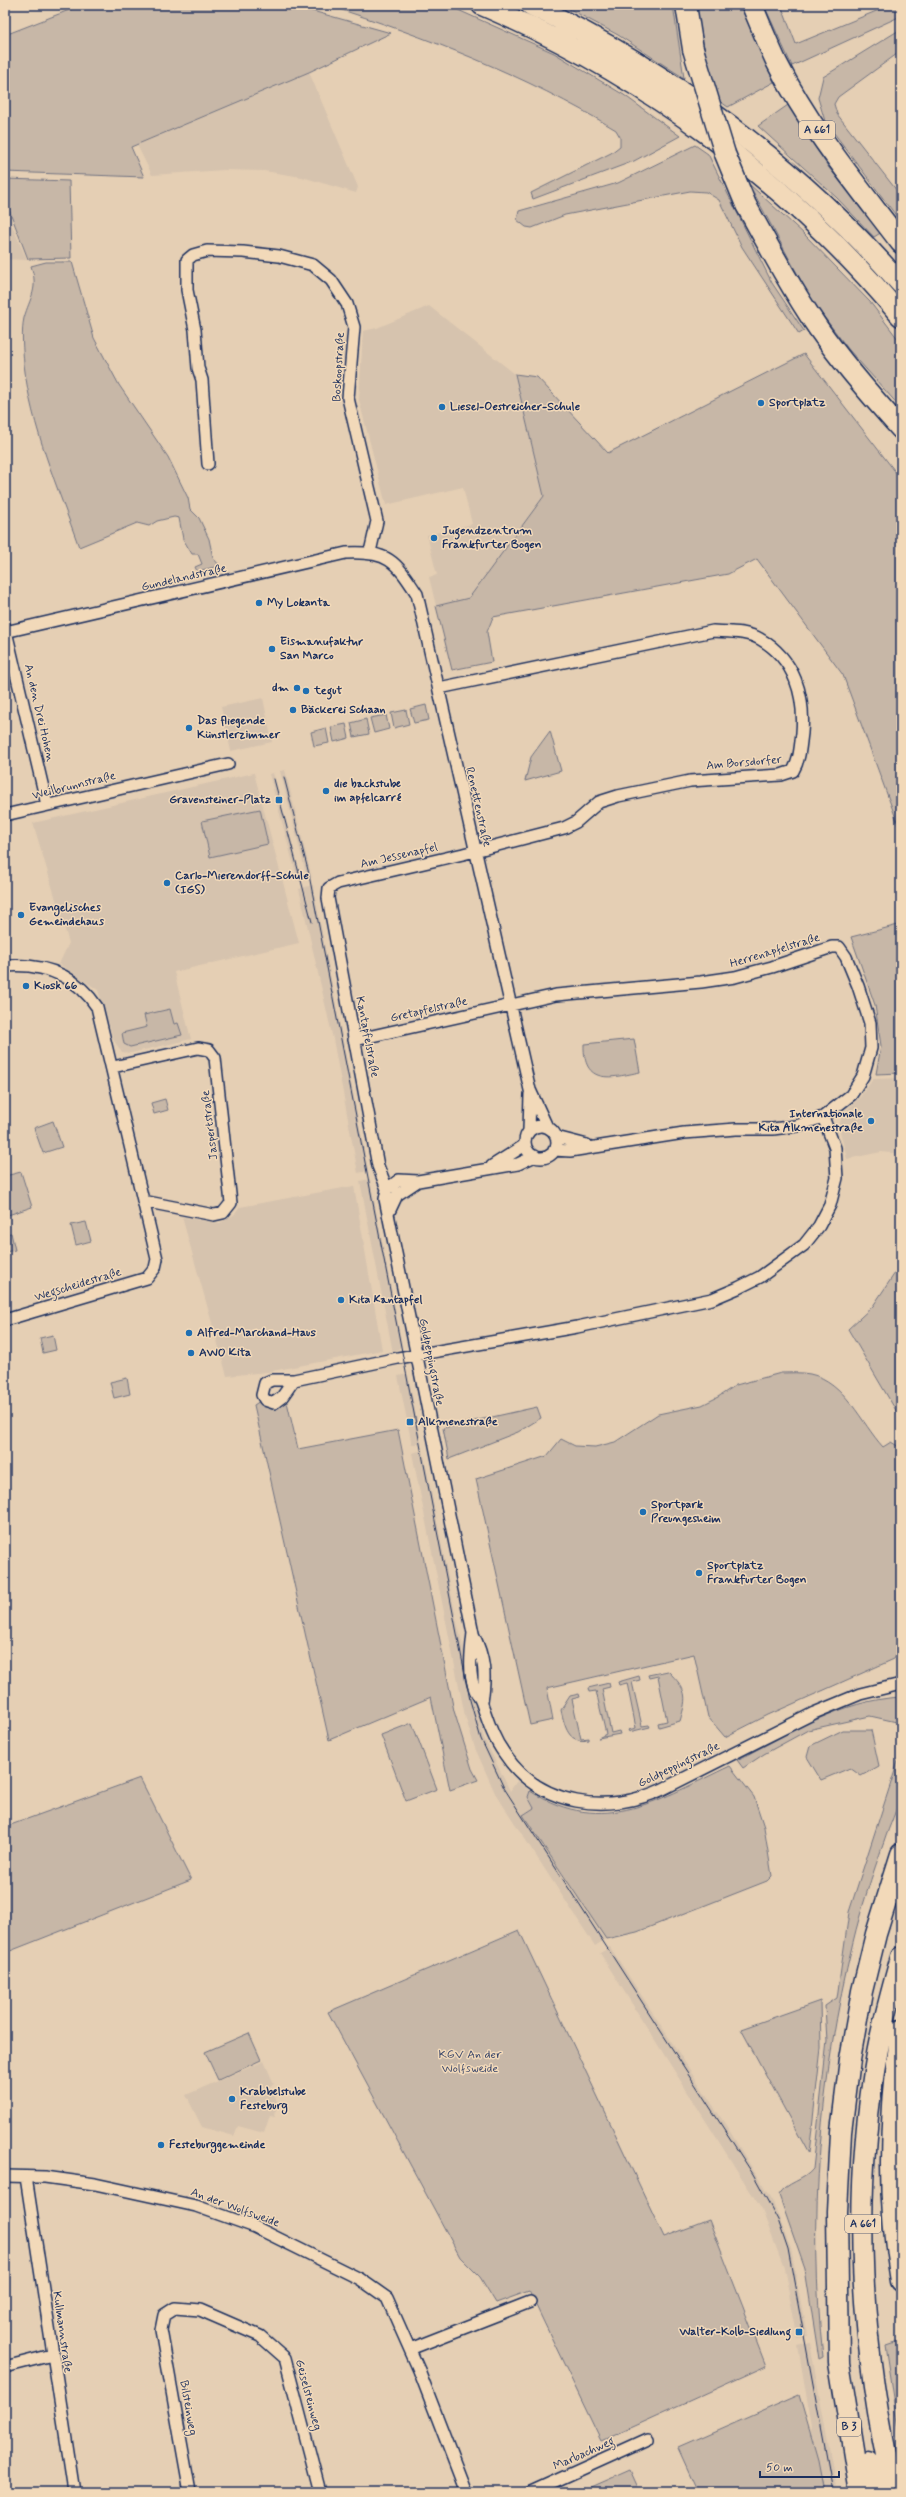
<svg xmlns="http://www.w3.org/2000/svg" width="906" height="2497" viewBox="0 0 906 2497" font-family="Mynerve,sans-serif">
<rect width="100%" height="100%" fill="#e5cfb4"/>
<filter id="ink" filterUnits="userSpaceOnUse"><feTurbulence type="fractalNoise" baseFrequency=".025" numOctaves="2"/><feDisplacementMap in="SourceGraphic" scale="8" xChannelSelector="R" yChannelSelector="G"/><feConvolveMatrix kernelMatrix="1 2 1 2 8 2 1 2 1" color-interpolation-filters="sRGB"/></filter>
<g filter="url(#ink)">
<path fill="#d6c3ae" d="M309 72 358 187 356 193 302 177 264 171 224 170 152 175 137 145Z
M5 203 11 223 27 260 5 259Z
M429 306 515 374 544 496 469 598 436 606 429 577 437 575 427 535 472 524 463 487 386 505 359 400 363 331 377 328Z
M263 698 272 742 231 751 221 707Z
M285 770 312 878H307L280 771Z
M254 773 299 943 174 972 191 1039 131 1053 122 1052 114 1041 98 990 59 964 69 943 33 823Z
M273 773 302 880 298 881 269 774Z
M313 885 368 1171 358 1173 333 1039 299 889Z
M901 1078V1154L881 1152 847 1159 839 1127 842 1115 860 1097 873 1079Z
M370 1179 402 1346 393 1353 360 1181Z
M354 1186 382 1350 267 1372 227 1376 182 1217 220 1223 235 1214 240 1207Z
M408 1374 421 1443 412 1445 398 1376Z
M423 1450 456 1617 484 1738 510 1791 517 1781 530 1791 528 1797 534 1808 525 1813 549 1855 606 1939 595 1946 495 1793 475 1748 465 1716 412 1453Z
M610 1947 729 2130 774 2204 791 2249 807 2336 798 2338 784 2268 762 2210 600 1953Z
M264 2061 274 2084 268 2087 272 2094 274 2093 277 2102 275 2116 270 2115 264 2133 238 2126 234 2136 202 2127 186 2095Z
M810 2343 825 2427 837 2492H824L810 2432 812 2429 798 2346Z"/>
<path fill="#c7b7a7" stroke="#717382" d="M82 5H291L391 33 309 72 131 147 144 177 5 172V35Z
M327 5H447L554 53 624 95 680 136 634 161 533 199 531 193 611 153 620 146V137L616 130C526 75 426 37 327 5Z
M562 5H673L684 78 618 35Z
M695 5H740L774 82 728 107 715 98Z
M764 5H781L796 44 891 5H901V16L792 66Z
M901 29V51L838 97 834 104 837 114 901 196V222L825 121 818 98 823 77Z
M788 105 829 168 882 232 874 237 837 198 758 126Z
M695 145 708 154 772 283 804 331 799 334 742 247 719 200 706 192 690 191 565 215 532 228 526 227 517 220 519 211 618 183Z
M5 179 69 181 71 258 28 259 5 199Z
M749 184 804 234 870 302 901 343V408L849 350 812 301Z
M46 262H72L94 338 119 385 168 457 188 498 190 509 199 518 209 539 213 558 220 566 197 571 195 567 202 564 198 554H192L183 539 179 518 174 517 157 521 149 526 137 523 79 547C58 488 31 427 24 364 23 351 21 331 24 318 30 297 39 289 31 266Z
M804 354 901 479V832L843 675 757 559 728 574 493 617 487 632 492 662 452 670 436 606 469 598 544 496 515 374 537 377 608 453Z
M426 705 429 720 414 723 410 709Z
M406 710 409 724 394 728 391 713Z
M386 715 389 729 374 733 370 718Z
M366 719 369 734 354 737 351 723Z
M346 724 349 738 334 742 331 727Z
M326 728 329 743 314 746 311 732Z
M550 731 561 771 525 781 531 757Z
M260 809 268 844 210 857 202 821Z
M898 925 901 949V1073L876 1074 881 1046 875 1005 851 937Z
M170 1009 174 1024 178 1023 182 1035 130 1047 124 1044 122 1033 147 1027 144 1015Z
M634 1039 640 1072C611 1078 583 1086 584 1044Z
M165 1099 168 1110 154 1114 151 1103Z
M53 1121 62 1147 43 1153 34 1128Z
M21 1172 32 1207 5 1216V1176Z
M86 1222 91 1241 76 1245 71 1225Z
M11 1233 15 1250 5 1252V1234Z
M901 1264V1419L848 1329 873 1306Z
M53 1335 56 1350 43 1353 40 1338Z
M781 1373C790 1373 801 1372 810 1374 845 1381 861 1423 883 1447L891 1442 901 1448V1647L894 1659 768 1715 725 1737 708 1717 694 1654 547 1688 553 1720 530 1725 476 1479 547 1456 561 1439 575 1446 595 1447 615 1442 658 1414 702 1405 718 1397 736 1385Z
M127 1378 130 1394 114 1398 110 1382Z
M260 1401C270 1409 276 1408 287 1402L298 1449 398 1430 454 1711 472 1769 478 1780 450 1790 431 1697 329 1740 254 1405Z
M537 1407 541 1418 518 1432 449 1459 443 1428Z
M668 1671C687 1690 688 1695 680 1721L659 1727 658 1723 667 1721 658 1676 649 1678 648 1675Z
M639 1676 640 1680 632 1682 642 1726 649 1725 650 1727 629 1732 628 1730 636 1728 627 1683 619 1685 618 1682Z
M609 1683 610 1687 602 1689 611 1733 619 1731 620 1734 598 1738 606 1734 596 1691 589 1692 588 1688Z
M579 1694 580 1697 572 1699 581 1739 589 1738V1740C568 1744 565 1727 561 1710L570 1696Z
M901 1697V1723L870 1716 808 1730 764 1754 743 1768 737 1760C789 1734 841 1700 901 1697Z
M412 1723 437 1789 406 1801 381 1735Z
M843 1730H871L879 1766 861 1776 850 1768 821 1780 807 1757 810 1746Z
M901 1752C901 1765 903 1780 901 1792 898 1809 889 1826 884 1842 872 1875 861 1909 853 1942 820 2076 808 2220 823 2357L819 2359 805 2269 779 2195C786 2182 804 2181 813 2169L827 2041 825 2006 837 1998 849 1912Z
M730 1766 754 1797 764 1827 772 1876 767 1881 637 1932 606 1939 523 1815 534 1808 528 1797 530 1791C604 1838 662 1798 730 1766Z
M140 1778 191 1880 5 1953V1827Z
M519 1930 664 2237 709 2220 766 2366 601 2441 529 2291 496 2303 480 2277 460 2257 328 2012Z
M820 2001 821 2048 809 2154 741 2029Z
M249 2033 261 2060 218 2080 205 2052Z
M901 2340V2444L886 2345Z
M799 2395 818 2461 824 2492H698L678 2448Z
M630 2470 640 2492H580Z"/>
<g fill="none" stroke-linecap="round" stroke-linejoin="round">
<defs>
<path id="street" d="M208 464 202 380 198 368 195 330 187 290V260L193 255 207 251 243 252 279 256 313 265 331 280 347 304 354 327 348 398 377 521 370 552
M5 627 47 805
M5 632 346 553C388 551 395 560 417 594L530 1090 547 1127
M5 815 228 764
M5 966C43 963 75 974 97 1007L157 1259 155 1268 147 1278 5 1320
M354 1040 556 995 701 982 735 977 772 967 832 947H839L846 957 858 986 870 1023 871 1048 863 1076 851 1095 823 1117 796 1126 773 1129H736L684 1133 570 1151 554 1150
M113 1067 198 1048 209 1050 215 1058 231 1203 223 1213 214 1215 143 1201
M525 1142a16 16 0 1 1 32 0a16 16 0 1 1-32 0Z
M529 1131 530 1094
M556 1137 587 1145
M535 1156 518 1164 418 1181 399 1180 387 1189 385 1199 473 1633C471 1651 468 1674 475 1690 477 1695 481 1699 482 1704 488 1721 493 1738 504 1753 539 1807 609 1815 663 1789L814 1713 860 1694 901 1684
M492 1166 525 1145
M387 1189 378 1166 328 898 329 888 338 883 463 854 564 828 576 822 599 802 618 796 690 781 781 775 793 771C800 759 800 748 802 733 805 696 795 659 760 639 747 631 728 632 713 631L439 688
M389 1212 397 1195 418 1181
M294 1380 282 1397 274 1403 265 1400 262 1395 265 1383 272 1380H294L398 1358 577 1327 712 1299 738 1288 760 1277 804 1245 819 1226 830 1205 837 1178 835 1148 823 1117
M473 1634C485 1658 486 1675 482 1702
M5 2176 45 2177 95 2184 196 2206 255 2227 360 2279 387 2298 419 2370 466 2492
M26 2177 74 2492
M410 2349 530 2302
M5 2367 52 2355
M190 2492 161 2330 164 2315 175 2308 200 2310 260 2336 285 2358 320 2492
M531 2492 648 2439"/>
<path id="highway" d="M482 5C644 74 788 181 901 316
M531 5C671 72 798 167 901 284
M686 5 693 49
M752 5C760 24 768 44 777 63 810 129 857 185 901 243
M746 205C769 247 791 288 818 328 843 364 872 397 901 429
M901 2030C889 2114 886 2198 901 2281
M868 2462 875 2492
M860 2492 839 2363 837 2212 841 2132 850 2059 862 1991 876 1934 901 1854
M894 2492C861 2350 851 2199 877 2054 883 2021 892 1989 901 1957"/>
</defs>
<use href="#street" stroke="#1b2f5e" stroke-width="14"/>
<use href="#highway" stroke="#1b2f5e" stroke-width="23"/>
<use href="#street" stroke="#f2d9b9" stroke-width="11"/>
<use href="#highway" stroke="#f2d9b9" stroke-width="20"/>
<path stroke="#1b2f5e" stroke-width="1" d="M284 777 308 870 470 1700 481 1739 504 1788 753 2174 778 2220 788 2249 833 2492
M274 779 312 922"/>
<defs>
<path id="highway-bridge" d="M693 49 725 154 746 205"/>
</defs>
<use href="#highway-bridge" stroke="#1b2f5e" stroke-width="23" stroke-linecap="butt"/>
<use href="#highway-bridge" stroke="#f2d9b9" stroke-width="20"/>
</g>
</g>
<g fill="#1f6fb2" stroke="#f2d9b9" stroke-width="1.5">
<circle cx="761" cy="403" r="4"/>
<circle cx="442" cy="407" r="4"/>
<circle cx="434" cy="538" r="4"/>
<circle cx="259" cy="603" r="4"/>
<circle cx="272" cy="649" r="4"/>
<circle cx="297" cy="688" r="4"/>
<circle cx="306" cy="691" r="4"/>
<circle cx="293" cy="710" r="4"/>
<circle cx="189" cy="728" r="4"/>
<circle cx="326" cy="791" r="4"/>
<rect x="275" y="796" width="8" height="8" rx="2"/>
<circle cx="167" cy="883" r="4"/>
<circle cx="21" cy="915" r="4"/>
<circle cx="26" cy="986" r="4"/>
<circle cx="871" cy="1121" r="4"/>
<circle cx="341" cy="1300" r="4"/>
<circle cx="189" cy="1333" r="4"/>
<circle cx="191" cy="1353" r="4"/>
<rect x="406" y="1418" width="8" height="8" rx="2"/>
<circle cx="643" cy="1512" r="4"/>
<circle cx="699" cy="1573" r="4"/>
<circle cx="232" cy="2099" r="4"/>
<circle cx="161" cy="2145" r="4"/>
<rect x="795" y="2328" width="8" height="8" rx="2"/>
</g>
<g text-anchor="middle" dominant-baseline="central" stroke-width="3" stroke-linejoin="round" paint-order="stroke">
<g fill="#f2d9b9" stroke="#5c6279" stroke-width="1">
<rect x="799" y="121" width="36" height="18" rx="3"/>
<rect x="845" y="2215" width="36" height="18" rx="3"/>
<rect x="837" y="2418" width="24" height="18" rx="3"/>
</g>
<g font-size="11" font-weight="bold" fill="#1b2f5e">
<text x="817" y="130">A 661</text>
<text x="863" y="2224">A 661</text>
<text x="849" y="2427">B 3</text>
</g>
<g font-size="12" fill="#1b2f5e" stroke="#f2d9b9">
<text transform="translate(339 367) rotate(-87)">Boskoopstraße</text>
<text transform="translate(184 578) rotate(-13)">Gundelandstraße</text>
<text transform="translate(39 713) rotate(77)">An den Drei Hohen</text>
<text transform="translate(744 763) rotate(-5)">Am Borsdorfer</text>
<text transform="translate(74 786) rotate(-14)">Weilbrunnstraße</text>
<text transform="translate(478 807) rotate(77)">Renettenstraße</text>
<text transform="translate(399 856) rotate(-13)">Am Jessenapfel</text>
<text transform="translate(775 951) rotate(-17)">Herrenapfelstraße</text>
<text transform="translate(429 1010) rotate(-13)">Gretapfelstraße</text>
<text transform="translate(367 1037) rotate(79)">Kantapfelstraße</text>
<text transform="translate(210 1125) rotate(-97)">Jaspertstraße</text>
<text transform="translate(78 1285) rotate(-17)">Wegscheidestraße</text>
<text transform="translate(431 1362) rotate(79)">Goldpeppingstraße</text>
<text transform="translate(679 1765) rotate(-26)">Goldpeppingstraße</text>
<text transform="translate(235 2208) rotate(20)">An der Wolfsweide</text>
<text transform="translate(62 2332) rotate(82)">Kullmannstraße</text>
<text transform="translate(308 2395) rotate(75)">Geiselsteinweg</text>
<text transform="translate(188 2408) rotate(80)">Bilsteinweg</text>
<text transform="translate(584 2454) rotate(-24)">Marbachweg</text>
</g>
<g font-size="12" font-weight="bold" fill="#1b2f5e" stroke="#f2d9b9" text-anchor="start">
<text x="769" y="403">Sportplatz</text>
<text x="450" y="407">Liesel-Oestreicher-Schule</text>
<text x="442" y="531">Jugendzentrum<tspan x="442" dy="14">Frankfurter Bogen</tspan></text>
<text x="267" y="603">My Lokanta</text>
<text x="280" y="642">Eismanufaktur<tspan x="280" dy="14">San Marco</tspan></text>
<text x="289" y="688" text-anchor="end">dm</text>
<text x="314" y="691">tegut</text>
<text x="301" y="710">Bäckerei Schaan</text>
<text x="197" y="721">Das fliegende<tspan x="197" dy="14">Künstlerzimmer</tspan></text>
<text x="334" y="784">die backstube<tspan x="334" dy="14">im apfelcarré</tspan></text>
<text x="271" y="800" text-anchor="end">Gravensteiner-Platz</text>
<text x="175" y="876">Carlo-Mierendorff-Schule<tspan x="175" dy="14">(IGS)</tspan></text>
<text x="29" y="908">Evangelisches<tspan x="29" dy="14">Gemeindehaus</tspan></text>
<text x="34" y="986">Kiosk 66</text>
<text x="863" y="1114" text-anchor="end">Internationale<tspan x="863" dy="14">Kita Alkmenestraße</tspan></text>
<text x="349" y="1300">Kita Kantapfel</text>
<text x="197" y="1333">Alfred-Marchand-Haus</text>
<text x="199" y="1353">AWO Kita</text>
<text x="418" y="1422">Alkmenestraße</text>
<text x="651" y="1505">Sportpark<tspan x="651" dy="14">Preungesheim</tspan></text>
<text x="707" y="1566">Sportplatz<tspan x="707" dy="14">Frankfurter Bogen</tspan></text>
<text x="240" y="2092">Krabbelstube<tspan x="240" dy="14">Festeburg</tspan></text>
<text x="169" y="2145">Festeburggemeinde</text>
<text x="791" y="2332" text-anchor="end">Walter-Kolb-Siedlung</text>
</g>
<g font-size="12" fill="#354369" stroke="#f2d9b9">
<text x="470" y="2055">KGV An der<tspan x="470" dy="14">Wolfsweide</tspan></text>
</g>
</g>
<rect width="906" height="2497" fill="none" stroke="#f2d9b9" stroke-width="20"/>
<rect x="10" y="10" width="886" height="2477" fill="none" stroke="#1b2f5e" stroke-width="1.5" filter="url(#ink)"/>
<path d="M760 2471v6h79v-6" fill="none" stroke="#1b2f5e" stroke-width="2"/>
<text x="766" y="2471" font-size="12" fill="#1b2f5e" stroke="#f2d9b9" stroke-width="3" paint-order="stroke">50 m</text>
</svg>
